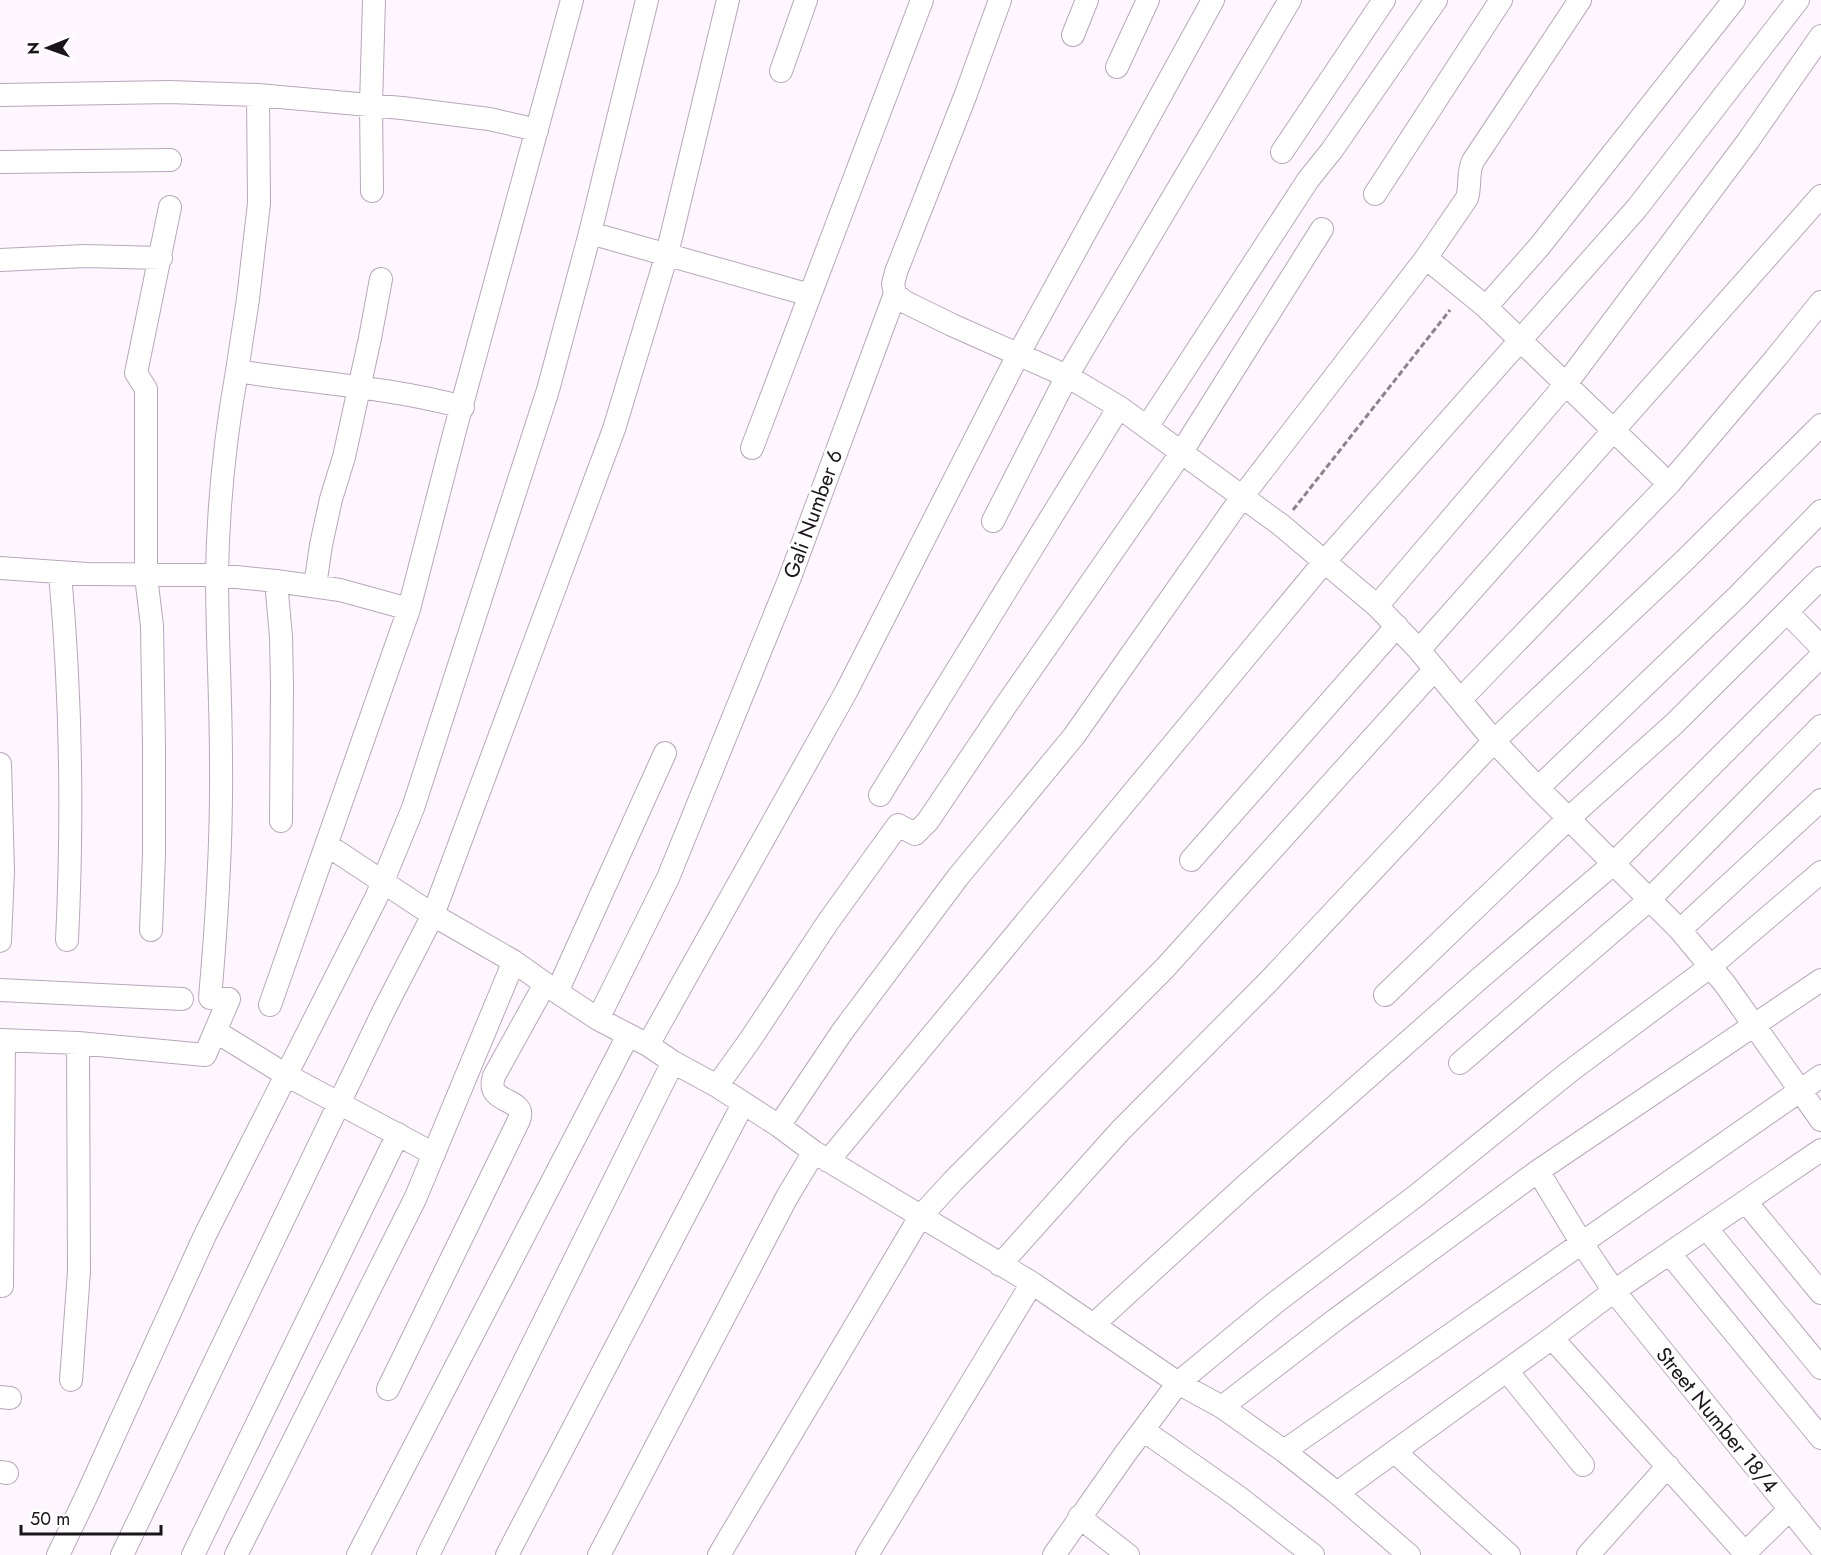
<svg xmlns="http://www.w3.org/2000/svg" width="1821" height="1555" viewBox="0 0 1821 1555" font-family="Jost,sans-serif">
<rect width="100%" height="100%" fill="#fdf6fe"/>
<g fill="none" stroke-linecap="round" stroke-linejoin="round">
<defs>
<path id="minor" d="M1073 35 1087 0
M1117 67 1148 0
M781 71 806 0
M0 95 169 92 258 95 402 108 489 119 537 130
M258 95 259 203 248 299 237 371C313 383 389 387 463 407
M1282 152 1384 0
M0 162 170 160
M372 191 371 105 374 0
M1375 194 1501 0
M590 233 810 295
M1426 258 1486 307 1669 484
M0 260 85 256 161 258
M895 294 905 302 952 325 1067 376 1119 407 1281 525 1377 606 1419 650 1494 741 1538 788 1680 930 1725 984 1821 1120
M1486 307 1539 247 1734 0
M1147 427 1308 180 1332 150 1436 0
M752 448 922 0
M993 521 1067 376 1290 0
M0 568 87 574 217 575 276 581 340 590 409 609
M60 573C71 695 73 818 67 940
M276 581 281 637 282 685 281 821
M315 586 321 545 331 499 344 457 370 338 381 279
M1377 606 1566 384 1748 141 1821 36
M1787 612 1821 647
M1419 650 1821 196
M1461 699 1669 484 1775 359 1821 302
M0 764 3 871 0 941
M1538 788 1738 596 1821 511
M880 795 1119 407
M327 845 433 915 513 961 557 992 598 1019 648 1045 673 1062 717 1086 779 1126 814 1152 1032 1283 1178 1383 1222 1407 1284 1451 1337 1493 1409 1555
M1191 860 1397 626
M151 930 154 854V747L152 626 146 576V389L136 373 170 207
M1680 930 1821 800
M0 990 182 999
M557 992 665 753
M1385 995 1569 818 1674 724 1821 578
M270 1005 409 609 454 434 572 0
M598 1019 668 878 789 580 895 294 893 284 896 272 966 94 1000 0
M215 1031 286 1075 434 1154
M0 1040 78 1043 205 1055 229 999 210 998C217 919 222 841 221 762 221 699 217 637 217 575 218 507 225 438 237 371
M648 1045 846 692 1018 355 1213 0
M1460 1063 1649 900 1821 726
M717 1086 750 1040 828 922 898 825 915 834 928 821 1004 708 1181 453 1322 229
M779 1126 842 1032 958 877 1074 736 1242 497 1426 258 1467 198C1471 186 1467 173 1473 161L1580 0
M828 1161 1325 561 1637 208 1798 0
M1538 1171 1581 1242 1614 1291 1821 1548
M1746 1202 1821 1293
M1707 1229 1821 1368
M1670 1254 1821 1438
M1000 1265 1120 1131 1269 981 1494 741 1684 561 1821 425
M2 1286 4 1040
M1093 1325 1247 1184 1479 979 1613 864 1821 656
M1552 1338 1745 1553
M1507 1371 1583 1465
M71 1380 79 1271 78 1043
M388 1389 519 1120C528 1096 484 1106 494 1076L545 984
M0 1397 10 1398
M1222 1407 1335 1320 1538 1171 1821 980
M1143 1430 1237 1496 1313 1555
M1284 1451 1821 1076
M1395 1452 1509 1555
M0 1472 7 1473
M1337 1493 1552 1338 1614 1291 1821 1150
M1079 1517 1128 1555
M58 1555 86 1497 206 1233 376 898 413 808 548 390 590 233 647 0
M122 1555 384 1010 433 915 614 429 667 254 728 0
M193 1555 398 1134
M236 1555 415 1199 509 973 513 961
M358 1555 622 1047 627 1034
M428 1555 673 1062
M507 1555 743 1104
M599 1555 787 1197 814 1152
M719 1555 920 1217 953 1181 1165 968 1435 669
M867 1555 1032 1283
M1054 1555 1125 1454 1178 1383 1276 1302 1417 1195 1569 1072 1711 966 1821 872
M1588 1555 1668 1466
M1743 1555 1790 1509"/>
</defs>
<use href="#minor" stroke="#b8a7bb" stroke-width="24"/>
<path stroke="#8a838b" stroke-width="3" stroke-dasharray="6 3" stroke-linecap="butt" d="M1293 510 1450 310"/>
<use href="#minor" stroke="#fff" stroke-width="22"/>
</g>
<g text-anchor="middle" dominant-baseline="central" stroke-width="6" stroke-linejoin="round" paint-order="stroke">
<g font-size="21" fill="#1a141b" stroke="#fff">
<text transform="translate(813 514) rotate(-70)">Gali Number 6</text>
<text transform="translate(1717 1420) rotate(51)">Street Number 18/4</text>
</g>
</g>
<g transform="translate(48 48) rotate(269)" stroke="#ffffff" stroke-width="4.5" paint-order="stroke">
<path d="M0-4.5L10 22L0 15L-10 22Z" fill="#1a141b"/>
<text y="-9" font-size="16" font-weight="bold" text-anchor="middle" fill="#1a141b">N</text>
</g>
<path d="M21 1525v9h140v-9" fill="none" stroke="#1a141b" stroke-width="3"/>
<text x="30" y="1525" font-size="18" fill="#1a141b" stroke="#ffffff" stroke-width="4.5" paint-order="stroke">50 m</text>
</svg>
